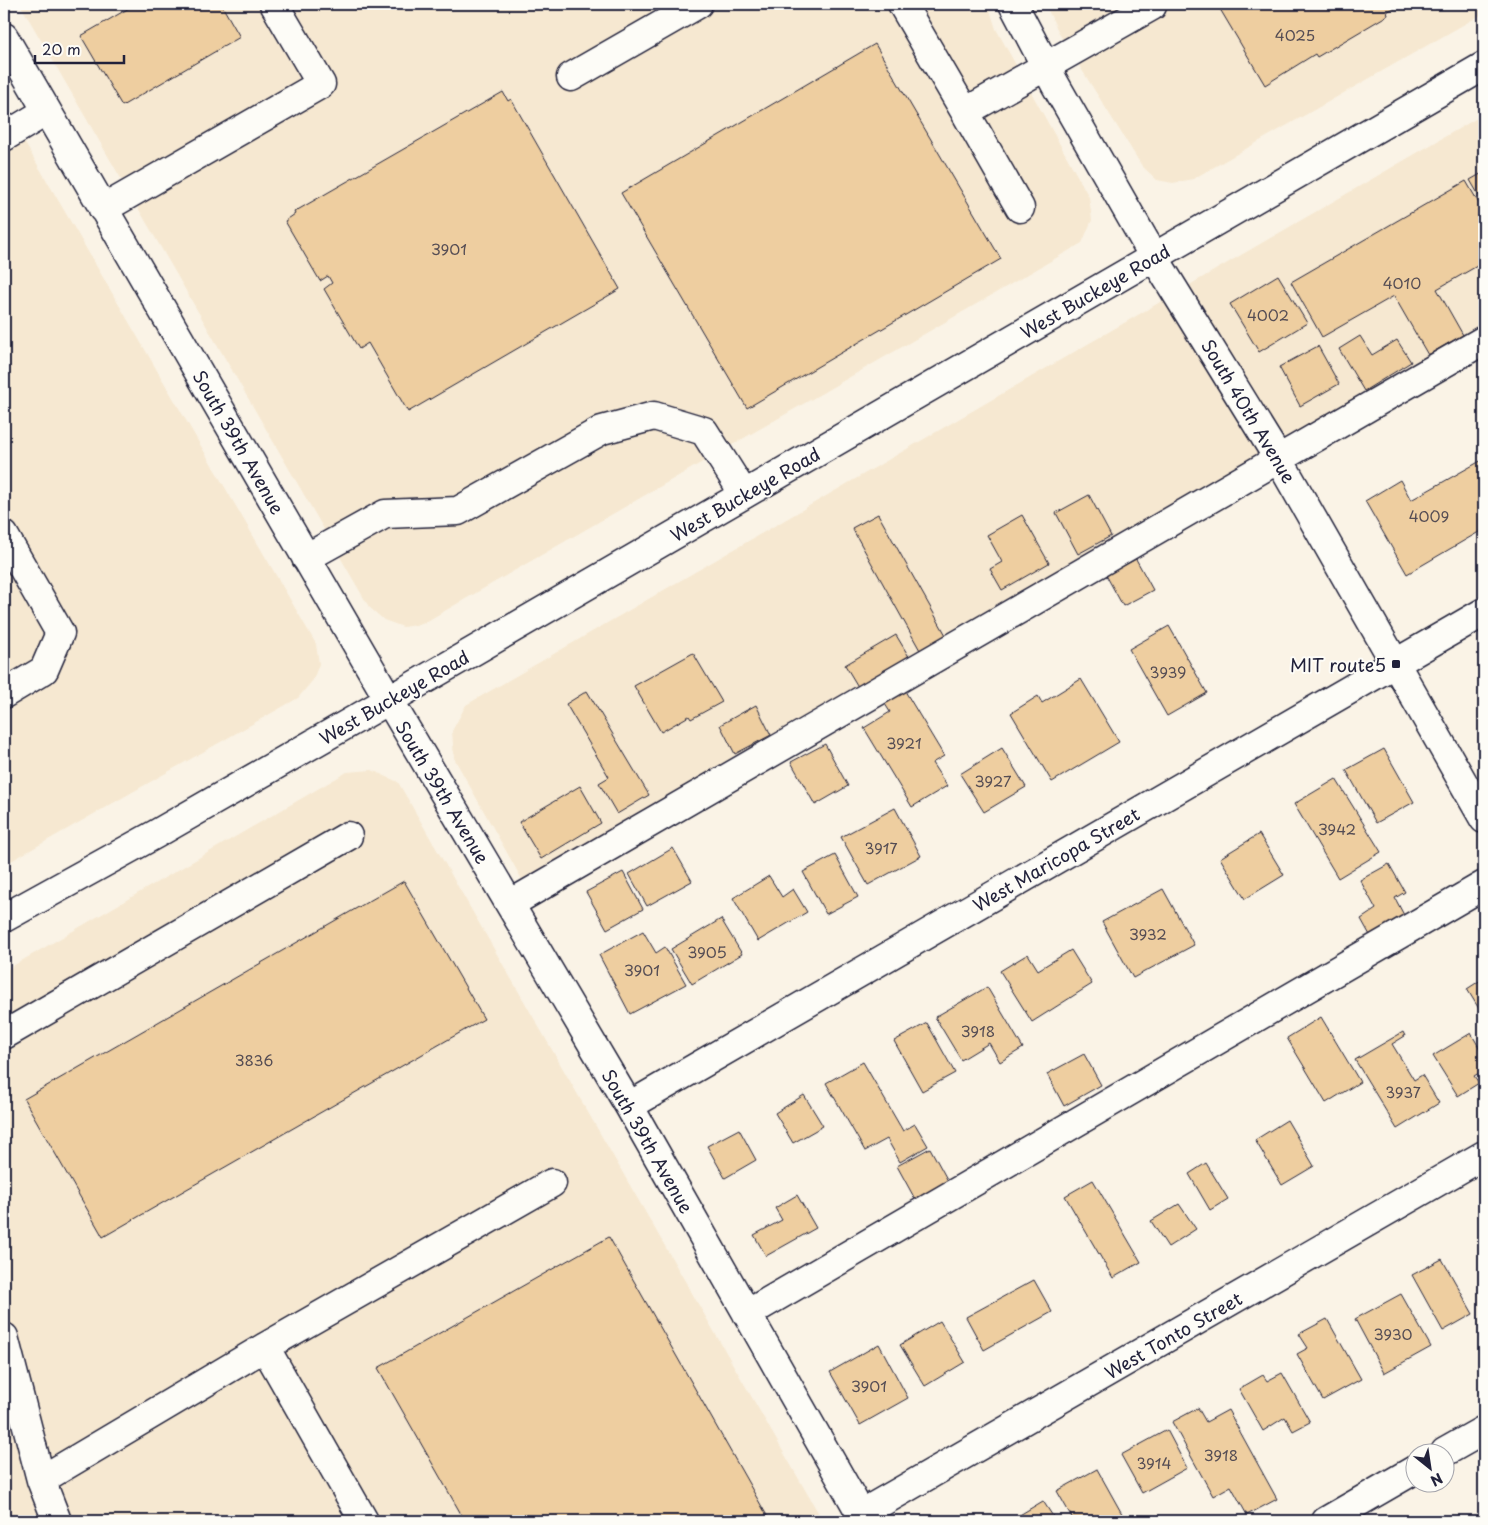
<svg xmlns="http://www.w3.org/2000/svg" width="1488" height="1525" viewBox="0 0 1488 1525" font-family="'Playpen Sans',sans-serif">
<rect width="100%" height="100%" fill="#faf3e6"/>
<filter id="ink" filterUnits="userSpaceOnUse"><feTurbulence type="fractalNoise" baseFrequency=".02" numOctaves="2"/><feDisplacementMap in="SourceGraphic" scale="10" xChannelSelector="R" yChannelSelector="G"/><feConvolveMatrix kernelMatrix="1 2 1 2 8 2 1 2 1" color-interpolation-filters="sRGB"/></filter>
<g filter="url(#ink)">
<path fill="#f6e8d1" d="M20 4H988L996 29 1089 197 1092 220 1082 243 422 624 403 627 384 620 369 607Z
M1045 4H1484V13L1193 179 1173 183 1157 180 1142 166 1060 35Z
M4 107 316 644 319 664 313 680 298 698 4 865Z
M1484 114V356L534 901 454 758 452 731 466 705Z
M372 770 398 782 823 1521H6L4 1516V971L347 772Z"/>
<path fill="#eecea0" stroke="#22223b" d="M136 4H221L240 37 122 106 81 36Z
M1217 4H1400L1387 12 1388 15 1317 57 1315 54 1265 85Z
M875 44 1001 259 747 408 621 193Z
M503 92 508 101 511 99 620 289 408 412 368 343 359 349 324 289 332 283 328 276 320 281 285 221 295 214 294 212Z
M1484 172V204L1470 180Z
M1466 181 1484 212V262L1437 289 1463 335 1428 355 1394 296 1322 337 1291 282Z
M1278 275 1307 323 1259 352 1230 304Z
M1360 336 1372 355 1397 340 1411 362 1364 391 1339 349Z
M1318 346 1339 384 1300 406 1279 367Z
M1484 459V529L1407 574 1365 501 1400 480 1411 500Z
M1089 495 1111 536 1078 554 1056 513Z
M878 514 947 637 921 652 852 528Z
M1022 515 1049 563 1002 590 990 569 1002 562 987 535Z
M1136 559 1153 590 1123 606 1106 575Z
M1169 626 1207 693 1167 716 1129 649Z
M896 635 911 660 860 690 845 665Z
M693 653 722 702 691 719 689 716 661 732 634 686Z
M1081 679 1119 742 1052 782 1011 713 1038 696 1042 703Z
M587 691 649 795 617 814 599 783 609 777 566 704Z
M905 691 944 756 932 763 947 786 912 807 864 728 890 712 885 704Z
M756 705 771 735 735 754 720 725Z
M825 744 848 786 815 805 791 762Z
M1002 748 1026 787 984 812 960 774Z
M1384 749 1414 802 1376 823 1346 770Z
M1336 779 1381 852 1338 878 1294 804Z
M580 786 601 823 541 859 519 822Z
M895 808 921 856 868 885 841 837Z
M1259 834 1284 875 1245 899 1220 858Z
M673 848 692 881 647 906 629 874Z
M835 855 858 897 826 914 803 872Z
M1389 864 1405 892 1395 898 1405 917 1371 937 1361 919 1376 909 1360 880Z
M623 872 643 909 607 929 586 892Z
M769 876 782 897 793 889 807 912 758 941 733 898Z
M404 881 484 1019 103 1237 24 1099Z
M1163 889 1194 945 1133 978 1102 922Z
M721 919 742 954 692 984 671 949Z
M643 931 656 953 665 947 686 984 630 1014 599 955Z
M1071 950 1092 984 1032 1022 1000 971 1028 954 1038 970Z
M1484 978V1017L1467 989Z
M987 987 1023 1048 1000 1062 989 1043 961 1060 935 1017Z
M1321 1017 1360 1082 1326 1103 1287 1038Z
M927 1023 955 1073 922 1091 894 1041Z
M1403 1032 1405 1036 1392 1044 1414 1080 1422 1075 1439 1103 1397 1129 1355 1060Z
M1471 1033 1484 1056V1070L1474 1076 1479 1083 1458 1096 1433 1056Z
M1084 1054 1101 1085 1064 1106 1047 1074Z
M863 1062 903 1131 915 1124 928 1146 900 1162 887 1139 865 1151 826 1083Z
M804 1095 823 1126 793 1143 775 1113Z
M1287 1120 1314 1166 1282 1185 1255 1140Z
M739 1129 756 1160 725 1178 707 1146Z
M930 1148 948 1181 915 1199 897 1166Z
M1206 1163 1228 1199 1210 1210 1189 1174Z
M1093 1180 1141 1262 1113 1278 1065 1196Z
M797 1195 816 1228 766 1256 754 1235 782 1220 775 1208Z
M1179 1204 1196 1229 1168 1247 1151 1221Z
M609 1237 770 1521H465L378 1368Z
M1442 1259 1473 1314 1443 1331 1412 1275Z
M1034 1280 1052 1312 984 1350 966 1317Z
M1401 1294 1431 1347 1384 1373 1355 1319Z
M1327 1319 1361 1379 1323 1400 1297 1354 1308 1348 1299 1334Z
M940 1321 965 1362 925 1386 900 1345Z
M879 1344 908 1398 860 1425 830 1372Z
M1282 1373 1310 1422 1293 1431 1285 1417 1263 1431 1239 1389 1263 1375 1267 1381Z
M1198 1408 1206 1422 1228 1410 1277 1499 1247 1515 1231 1486 1213 1496 1172 1422Z
M1167 1430 1187 1468 1142 1493 1121 1455Z
M1097 1469 1126 1521H1074L1057 1491Z
M1043 1501 1056 1521H1014L1013 1519Z"/>
<g fill="none" stroke-linecap="round" stroke-linejoin="round">
<defs>
<path id="minor" d="M902 4 965 112
M1013 4 1055 84 1154 257 1278 458 1484 819
M4 37 389 700 629 1106 865 1521
M571 77 698 4
M4 137 47 111
M1020 208 965 112 1152 6
M103 209 321 84 274 4
M4 535 60 633 44 670 4 694
M306 558 385 514 458 511 602 430 654 416 704 431 744 494
M510 904 1484 340
M4 1035 348 836
M629 1106 1484 612
M747 1314 1484 885
M4 1337 41 1480 57 1521
M265 1347 364 1521
M1445 1452 1484 1430
M41 1480 265 1347 552 1183
M861 1514 1484 1155
M1326 1521 1416 1469"/>
<path id="major" d="M4 918 156 834 389 700 1484 66"/>
</defs>
<use href="#minor" stroke="#22223b" stroke-width="31"/>
<use href="#major" stroke="#22223b" stroke-width="31"/>
<use href="#minor" stroke="#fdfcf7" stroke-width="28"/>
<use href="#major" stroke="#fdfcf7" stroke-width="28"/>
</g>
</g>
<rect fill="#22223b" stroke="#fdfcf7" stroke-width="2" x="1391" y="659" width="10" height="10" rx="2.5"/>
<g text-anchor="middle" dominant-baseline="central" stroke-width="4" stroke-linejoin="round" paint-order="stroke">
<g font-size="15" fill="#554d54">
<text x="1295" y="34">4025</text>
<text x="449" y="248">3901</text>
<text x="1402" y="282">4010</text>
<text x="1268" y="314">4002</text>
<text x="1429" y="515">4009</text>
<text x="1168" y="671">3939</text>
<text x="904" y="742">3921</text>
<text x="993" y="780">3927</text>
<text x="1337" y="828">3942</text>
<text x="881" y="847">3917</text>
<text x="1148" y="933">3932</text>
<text x="707" y="951">3905</text>
<text x="642" y="969">3901</text>
<text x="978" y="1030">3918</text>
<text x="254" y="1059">3836</text>
<text x="1403" y="1091">3937</text>
<text x="1393" y="1333">3930</text>
<text x="869" y="1385">3901</text>
<text x="1221" y="1454">3918</text>
<text x="1154" y="1462">3914</text>
</g>
<g font-size="18" fill="#22223b" stroke="#fdfcf7">
<text transform="translate(1095 291) rotate(-30)">West Buckeye Road</text>
<text transform="translate(1249 411) rotate(59)">South 40th Avenue</text>
<text transform="translate(239 442) rotate(60)">South 39th Avenue</text>
<text transform="translate(745 494) rotate(-30)">West Buckeye Road</text>
<text transform="translate(394 697) rotate(-30)">West Buckeye Road</text>
<text transform="translate(443 792) rotate(59)">South 39th Avenue</text>
<text transform="translate(1056 859) rotate(-30)">West Maricopa Street</text>
<text transform="translate(648 1141) rotate(60)">South 39th Avenue</text>
<text transform="translate(1173 1335) rotate(-30)">West Tonto Street</text>
</g>
<g font-size="18" fill="#22223b" stroke="#fdfcf7" text-anchor="end">
<text x="1386" y="664">MIT route5</text>
</g>
</g>
<rect width="1488" height="1525" fill="none" stroke="#fdfcf7" stroke-width="20"/>
<rect x="10" y="10" width="1468" height="1505" fill="none" stroke="#22223b" stroke-width="2" filter="url(#ink)"/>
<g transform="translate(1430 1468) rotate(150)"><circle r="24" fill="#fdfcf7" stroke="#a5a5ac"/>
<path d="M0-4L9 19L0 12L-9 19Z" fill="#22223b"/>
<text y="-8" font-size="14" font-weight="bold" text-anchor="middle" fill="#22223b">N</text>
</g>
<path d="M35 55v8h89v-8" fill="none" stroke="#22223b" stroke-width="2.5"/>
<text x="42" y="55" font-size="15" fill="#22223b" stroke="#fdfcf7" stroke-width="4" paint-order="stroke">20 m</text>
</svg>
